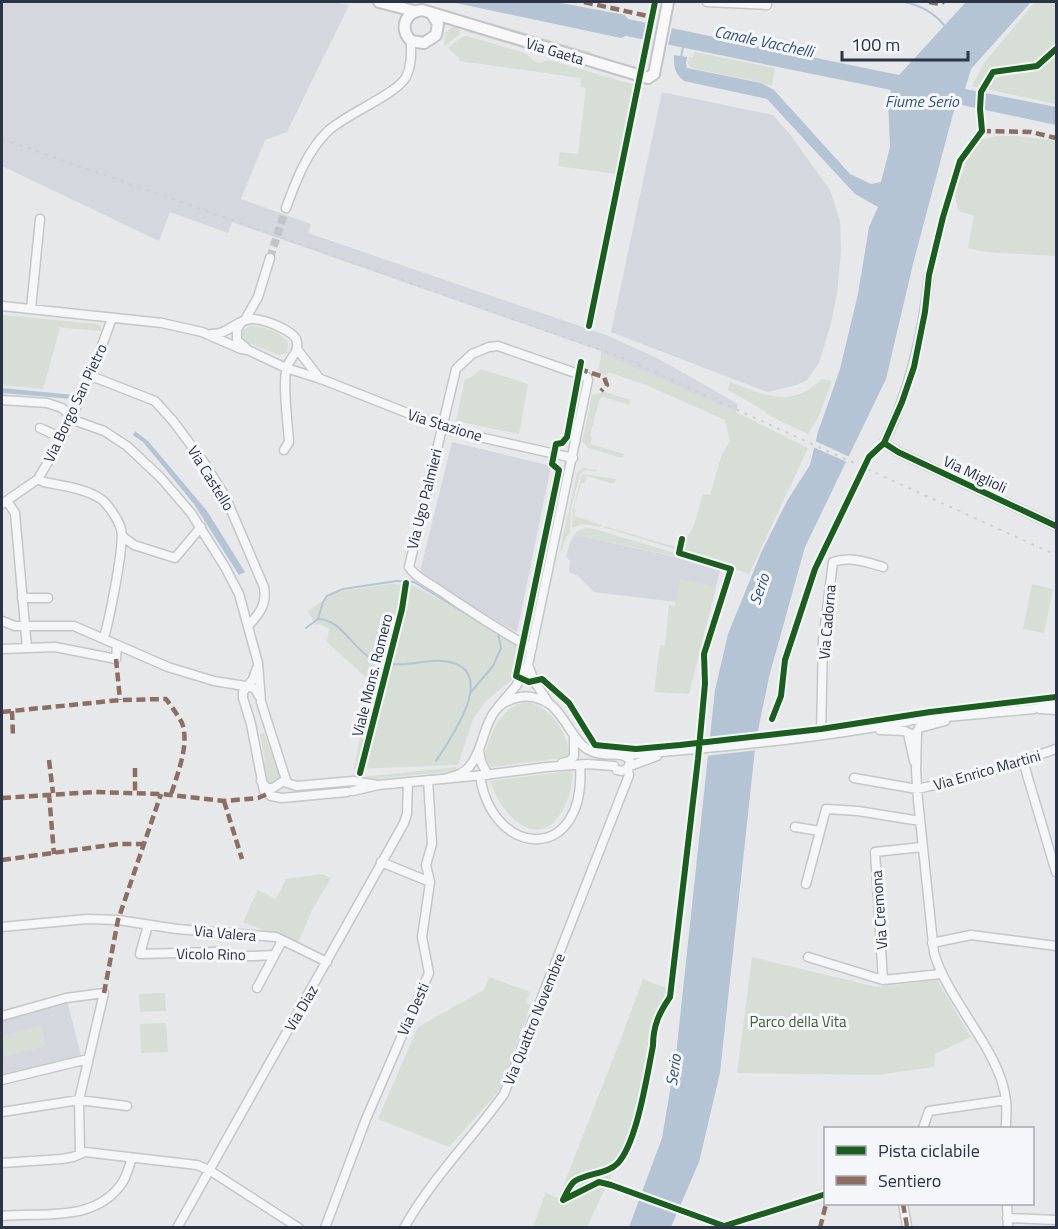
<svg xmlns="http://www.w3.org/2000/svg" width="1058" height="1229" viewBox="0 0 1058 1229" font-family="'Titillium Web',sans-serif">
<rect width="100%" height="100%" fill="#e6e8ea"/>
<path fill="#d4d7dd" d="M2 2H332L349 5 287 132 265 140 241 199 311 224 308 233 606 335 657 358 738 404 736 412 605 355H601V351L232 222 228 233 170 212 159 241 2 166Z
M662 92 773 115 789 133 830 190 840 221 841 251 837 294 831 323 819 363 807 380 794 386 767 392 611 332Z
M452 442 551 466 517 632 477 610 420 571Z
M581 536 721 567 710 610 676 606V602L594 592 578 576 569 572 570 561 566 557 570 542 575 537Z
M67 1001 81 1055 2 1077V1019Z"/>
<path fill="#d6ded6" d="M1035 2H1056V104L972 86 984 63Z
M485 21 590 52 592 54 485 24 483 22Z
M454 26 459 28 460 34 444 46 445 33Z
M465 29 632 78V80L464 31Z
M463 36H467L525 53 534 61 539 63 549 60 635 85 616 174 558 166 560 152 578 154 586 88 580 87 581 78 459 61V58L448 48Z
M694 52 775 68 772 86 759 82 691 68 688 64 689 57 693 58Z
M996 136H1018L1056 141V256L985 252 968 248 974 216 959 211C948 186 966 160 980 140Z
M2 315 98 324 101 327V331L56 327 60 328 43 389 2 385Z
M250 326C263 326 282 332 288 343L287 353 279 355 246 342 242 334 243 330Z
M604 354 736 412 808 448 749 574 681 549 694 525 703 494 710 495 722 454 730 441 725 420 646 385 608 372 606 376 598 372 601 355Z
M481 369 528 384 519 434 456 421 465 379 472 377Z
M822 379 832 381 818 418 808 434 768 415C762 408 738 396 728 390L730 382C764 395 792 409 822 379Z
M605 392 630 400 629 405 604 397 600 398 590 435 592 438 590 444 624 454 622 458 589 448 582 442 592 395Z
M583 468 597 470 596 472 586 470 580 474 571 508 570 533 566 537 562 551H560L577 473Z
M582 474 616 479 614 484 587 476 585 482 581 484 574 508 576 510 574 516 602 525 601 527 582 524 572 528 573 509Z
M604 526 679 548 678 550 603 527Z
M588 528 595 529 711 564 581 536 575 537 570 542C573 533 579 529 588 528Z
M680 579 716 587 689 694 654 692 660 645 665 646 669 605 675 606Z
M391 584 412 585 523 644 516 676 486 701 473 719 458 765 354 769 370 681 327 642 329 629 320 624 315 625 308 611 330 596 343 591Z
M1032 584 1053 589 1044 633 1023 629Z
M526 702C549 705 570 734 569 757L491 767 486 763 485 760C487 737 501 706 526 702Z
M264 733 281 777 275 785 266 782 262 766 265 760 260 734Z
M456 767V771L372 779 364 777Z
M572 771C573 783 571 792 566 803 543 857 502 818 490 781Z
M322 874 331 878 312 910 298 943C279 935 261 930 243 922L258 890 276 899 286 879Z
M752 957 876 987 937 980 971 1037 935 1054 934 1067 877 1075 737 1073Z
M489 977 530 992 526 1003 531 1005 503 1083 497 1093 449 1147 378 1119 418 1027 484 990Z
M643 979 668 989 667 999 656 1013 650 1033 649 1053 628 1139 587 1227H533L546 1192 556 1198 559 1197 623 1033Z
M165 993 166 1011 140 1012 139 994Z
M166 1023 168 1052 141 1053 140 1024Z
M41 1026 46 1046 5 1057 2 1036Z"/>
<path fill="#b4c4d5" d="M451 2H556L625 15 628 19 647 23 899 75 966 2H1031L971 69 965 89 1056 107V125L957 104 953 114 913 264 886 379 805 547 769 677 756 740 720 1073 699 1162 671 1227H629L662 1138 676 1055 715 690 728 634 761 553 787 501 810 465 818 432 840 369 858 294 869 227 878 207 855 194 767 99 684 81C674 73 674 67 674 55L687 57 686 64 687 68 761 83 774 90 850 174 871 184 881 182 890 147 888 100 891 90 626 36 621 38Z
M2 388 74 395 72 399 2 393Z
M135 431 148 441 207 511 245 572 239 575 194 504 143 442 133 435Z"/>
<path fill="#e6e8ea" d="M647 23 672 28 668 45 644 39Z
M813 440 852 458 849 463 811 446Z
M760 734 758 750 705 756 707 741Z"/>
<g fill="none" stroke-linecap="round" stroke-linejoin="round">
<path stroke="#b4c4d5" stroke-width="2" d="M905 2C921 6 933 12 944 25
M681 58 683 46
M318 619 323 602 327 596 343 589 397 581 414 582 481 623
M306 628 318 619C346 620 354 657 382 662
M393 664C410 666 427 659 444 661 501 668 452 736 436 761
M471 692 493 666 501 648 498 633"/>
<path stroke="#c1c4c9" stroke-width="8" stroke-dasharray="8 4" stroke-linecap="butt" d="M270 258 286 208"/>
<defs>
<path id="minor" d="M707 2 767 5
M286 208C296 181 307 151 328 131 346 114 397 94 406 77 412 65 411 53 411 41
M929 275C923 334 910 390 884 443L898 452 1056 526
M2 306 162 323 202 332 241 349 248 350 286 368 321 379 453 431 573 458
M31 309 40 219
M245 320 258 297 270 258
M241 323 237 329V340L247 349
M212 334C228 335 238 318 254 319 265 320 296 331 297 342 299 353 289 359 287 367 282 381 288 425 289 442L284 450
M297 349 320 379
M91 376 155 401 173 421 203 461 225 496 264 587C267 604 260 613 249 625
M2 400 47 403 62 408 76 421 104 431 127 446 161 478 191 513 225 567 239 594 258 663 261 702 287 783 297 786 353 781 378 785
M40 428 62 438
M38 479 44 482C63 486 84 488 101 499 108 504 119 521 121 529 125 545 109 620 104 638
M7 501 15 513 27 648
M2 504 38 479 62 438 91 376 112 318
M122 536 134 545 175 558 201 527
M22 598H48
M2 621 15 626H74L168 667 214 681 251 687 255 689 259 696
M2 649 55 647 116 659 117 645
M528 665 534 681 548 702
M257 668 253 679 243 692V698L251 724 264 791 271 796 282 798 347 792
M498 707 516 686 528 665 588 380 587 377 498 346 489 347 472 354 456 369 409 567C415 577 429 583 439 590 469 610 499 631 532 648
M1040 709 1056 710
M914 720 1034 709 1056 703
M919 728 945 721
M880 730 905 731 913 735 917 732 919 728
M917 732 916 770 918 800 934 953C949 1003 1000 1050 1006 1100 1007 1109 1006 1119 1006 1128
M908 734 914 761
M821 735 823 641 833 562C850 556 866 562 883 567
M479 750 481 762 488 775
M626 755C721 747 816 739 909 721
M1023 761 1056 872
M562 763 570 761 574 756V736
M630 766 657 756
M480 776C493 860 587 864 580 765
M854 778 917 789 980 775 1056 749
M444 779C453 776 462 775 469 767 489 744 480 704 520 697 530 695 543 699 551 705 564 716 570 733 582 745 599 762 624 748 630 761L628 768 622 771 617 770
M261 781 267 788H273L285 780
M353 791 378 785 484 775 547 767 587 764 614 766
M795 827 820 831
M381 862 430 882
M806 884 826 809 858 811 920 821
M148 925 140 954 216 952 229 957 274 955
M2 927 87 919 118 920 177 929 276 937 327 962
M932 943 971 935 1056 946
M808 957 883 980 941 974
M883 980 875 852 922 847
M257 988 282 941
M2 1016 66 998 104 993 79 1100 80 1153
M2 1080 88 1059
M2 1112 79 1100 127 1106
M923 1128 929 1111 1006 1100
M2 1163 62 1159 73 1157 85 1152 197 1165 209 1170 299 1228
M903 1204 907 1226
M1007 1204 1008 1228
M2 1216C42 1212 95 1223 122 1183 127 1176 129 1166 132 1158
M1007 1218 1056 1220
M177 1228 404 823 407 814 408 782
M325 1228 366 1119 429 973 422 937 430 882 426 865 432 844 428 780
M404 1228C432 1178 471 1140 504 1094L626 783 629 775 628 768"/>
<path id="major" d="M379 2 414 11
M432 14 438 24 436 35 424 43 411 41C399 28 405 12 422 10L648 78 654 74 668 2"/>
</defs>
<use href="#minor" stroke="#c4c6c8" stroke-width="11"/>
<use href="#major" stroke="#c2c5c8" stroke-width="14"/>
<use href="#minor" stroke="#f5f6f7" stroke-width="8"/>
<use href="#major" stroke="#f8f8f8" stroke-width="10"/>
<path stroke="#cecfd2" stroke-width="2" stroke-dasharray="3 6" stroke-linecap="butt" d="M2 139 621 357 1056 555"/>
<path stroke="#8d6e63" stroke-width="4.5" stroke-dasharray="9 4.5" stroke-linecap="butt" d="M584 2 652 17
M929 2 941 4 943 2
M982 131 1031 132 1056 138
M579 369 604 377 607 385 601 391
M116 659 120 700
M12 711 13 736
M2 712 120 700 166 699C171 706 178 715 182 723 190 745 177 774 171 795
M49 760 53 793
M135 768V793
M49 794 54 854
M2 798 94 792 161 794 224 801 258 798 267 794
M224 801 242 859
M2 860 118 844H143
M104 993 118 920 161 794
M903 1204 907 1226
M820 1228 826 1204"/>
<defs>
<path id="cycleway" d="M982 131 980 109 981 92 993 72 1037 66 1056 49
M589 326 655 2
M581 362 567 437 562 443 556 444 552 464 559 470 516 676 529 682 542 679 569 703 595 745 636 749 680 745 821 729 930 712 1056 697
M884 443 898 452 1056 526
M772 719 781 696 785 660 815 569 869 457 884 443 902 402 914 367 925 312 929 275 943 217 960 161 982 131
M360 773 402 609 406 583
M563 1200C566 1194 570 1184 575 1181 588 1173 607 1174 617 1164 637 1144 647 1075 653 1046 653 1026 659 1013 670 997L698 759 705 684 704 654 731 569 679 553 682 539
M563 1200 599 1182 611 1185 724 1226 826 1194"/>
</defs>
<use href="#cycleway" stroke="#f4f6f9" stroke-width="10"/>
<use href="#cycleway" stroke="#1b5e20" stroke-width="6"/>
</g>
<g text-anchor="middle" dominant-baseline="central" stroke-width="6" stroke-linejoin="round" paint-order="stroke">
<g font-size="15" fill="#2b3445" stroke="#f4f6f9">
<text transform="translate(555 51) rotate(17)">Via Gaeta</text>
<text transform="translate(75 403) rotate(-65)">Via Borgo San Pietro</text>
<text transform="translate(445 425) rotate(17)">Via Stazione</text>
<text transform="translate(975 474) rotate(25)">Via Miglioli</text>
<text transform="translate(211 478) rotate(58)">Via Castello</text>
<text transform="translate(424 499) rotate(-76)">Via Ugo Palmieri</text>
<text transform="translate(827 622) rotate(-85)">Via Cadorna</text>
<text transform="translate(372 675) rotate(-76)">Viale Mons. Romero</text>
<text transform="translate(987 770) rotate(-16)">Via Enrico Martini</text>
<text transform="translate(879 910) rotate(-94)">Via Cremona</text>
<text transform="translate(225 933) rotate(5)">Via Valera</text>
<text transform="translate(211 954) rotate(1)">Vicolo Rino</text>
<text transform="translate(301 1008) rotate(-60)">Via Diaz</text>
<text transform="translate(413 1009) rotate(-66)">Via Desti</text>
<text transform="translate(534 1019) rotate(-68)">Via Quattro Novembre</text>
</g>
<g font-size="15" fill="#3f6138" stroke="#f4f6f9">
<text x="798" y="1021">Parco della Vita</text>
</g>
<g font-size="16" font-style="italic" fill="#34527a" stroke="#f4f6f9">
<text transform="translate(764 41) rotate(12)">Canale Vacchelli</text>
<text x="922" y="101">Fiume Serio</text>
<text transform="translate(759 589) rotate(-71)">Serio</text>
<text transform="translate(673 1070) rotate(-82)">Serio</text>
</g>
</g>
<rect width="1058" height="1229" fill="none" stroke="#2b3445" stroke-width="6"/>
<rect x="824" y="1127" width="210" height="78" fill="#f4f6f9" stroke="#a4a8b1" stroke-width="1.5"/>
<rect x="836" y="1146" width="30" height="9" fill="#1b5e20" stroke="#a4a8b1" stroke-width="1.5"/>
<text x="878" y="1157" font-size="18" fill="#2b3445">Pista ciclabile</text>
<rect x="836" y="1176" width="30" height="9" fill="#8d6e63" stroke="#a4a8b1" stroke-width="1.5"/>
<text x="878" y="1187" font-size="18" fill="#2b3445">Sentiero</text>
<path d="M842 51v9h126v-9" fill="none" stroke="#2b3445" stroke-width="3"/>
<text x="851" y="51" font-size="18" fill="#2b3445" stroke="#f4f6f9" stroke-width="4.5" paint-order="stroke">100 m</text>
</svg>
